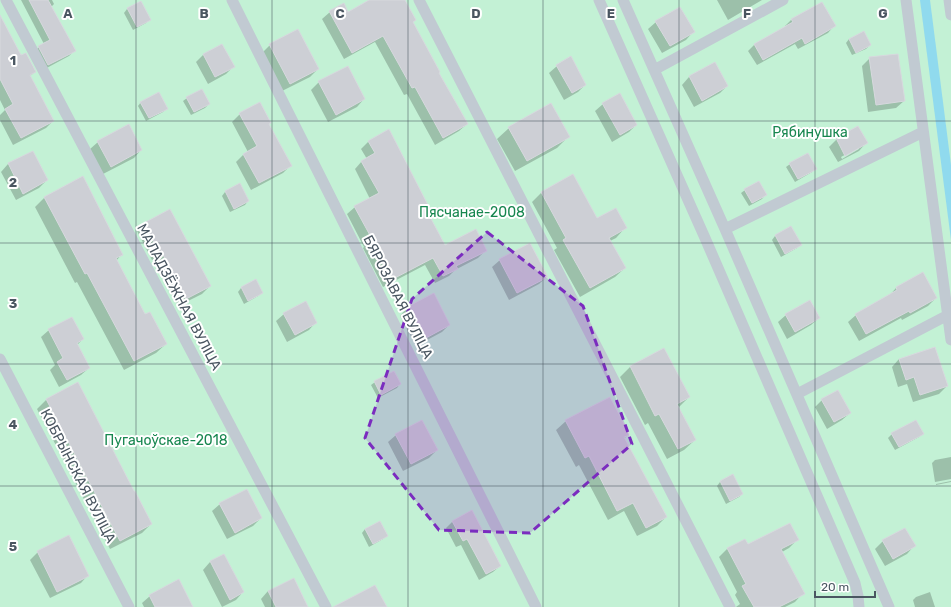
<svg xmlns="http://www.w3.org/2000/svg" width="951" height="607" viewBox="0 0 951 607" font-family="Rubik,sans-serif">
<rect width="100%" height="100%" fill="#f5f3f3"/>
<path fill="#c3f1d5" d="M0 0H951V607H0Z"/>
<path fill="#90daee" d="M920 0H930L951 165V240Z"/>
<path fill="#0003" fill-rule="evenodd" d="M21 0H52L54 4 51 7 74 51 69 56 43 70 34 52 39 47 44 44Z
M372 0H404L412 23 438 73 467 124 459 131 435 145 407 94 404 95 375 42 344 59 322 19 330 12 348 13Z
M717 0H762L728 20Z
M140 2 149 20 146 23 133 30 124 13 127 9Z
M0 18 20 57 35 72 30 76 53 121 46 128 13 145 0 120V115L5 110 0 100Z
M791 20 834 26 828 33 798 49 795 44 757 65 748 51 755 44 786 27 785 26Z
M656 22 693 32 686 40 662 53 648 29Z
M849 39 870 45 866 49 852 55 846 43Z
M270 45 318 69 310 77 282 91 262 53Z
M204 54 233 67 226 74 208 84 196 62Z
M870 58 904 101 896 108 868 112 862 66Z
M715 63 727 86 720 93 694 107 682 85 689 77Z
M557 66 585 85 578 92 564 100 549 73Z
M319 82 364 99 357 107 328 122 311 90Z
M187 98 209 104 205 108 191 115 183 101Z
M141 102 167 108 163 112 146 121 138 106Z
M603 104 636 125 629 132 612 142 595 111Z
M240 114 268 124 290 166 283 173 251 190 236 162 244 154 248 152 232 122Z
M858 127 866 143 859 151 838 162 829 147 837 139ZM859 147V149L842 159 841 157Z
M509 128 568 137 557 148 515 171 497 139Z
M369 141 428 215 445 246 486 250 478 258 455 270 449 276 435 283 425 265 383 287 363 248 364 247 347 214 355 207 370 199 355 169 362 161 367 159 361 149Z
M98 142 141 150 134 158 103 174 90 149Z
M32 152 47 180 39 188 16 200 1 172 8 164Z
M790 164 816 169 812 172 795 182 786 167Z
M573 175 597 219 625 228 616 238 610 241 625 268 615 277 580 297 554 250 557 248 532 202 541 193Z
M240 184 248 201 245 205 230 212 222 196 225 192Z
M745 190 765 195 762 199 749 206 741 193Z
M45 197 122 254 116 261 144 316 166 344 156 353 124 370 77 282 75 283 35 207Z
M144 224 210 286 202 294 178 306 154 259 152 260 137 231Z
M791 227 800 245 797 248 781 257 772 240 775 236Z
M500 260 547 277 539 284 509 300 492 267Z
M922 274 936 298 928 306 902 320 901 318 859 341 848 322 856 315 889 296 896 288Z
M256 281 262 293 258 296 244 304 238 292 241 288Z
M433 294 449 325 442 332 416 346 400 316 407 308Z
M284 314 316 322 309 330 287 342 276 321Z
M786 315 819 318 811 325 787 339 778 322Z
M49 330 83 339 77 345 89 368 81 375 59 387 50 370 55 365 41 337Z
M664 349 689 397 678 408 695 440 684 450 667 459 648 423 645 425 620 377 630 367Z
M899 359 947 386 939 394 913 402 907 384 898 387 892 367Z
M375 382 400 384 397 388 378 398 371 385Z
M77 383 151 524 142 533 110 549 37 409 46 400Z
M822 400 850 413 842 420 827 429 815 407Z
M566 421 628 434 624 439 666 517 657 526 637 536 624 511 608 520 579 465 576 467 556 430Z
M892 434H923L919 437 895 450 888 438Z
M396 435 437 450 429 458 403 471 388 442Z
M951 457V479L935 482 932 463 935 460Z
M733 476 742 494 739 497 726 504 717 486 720 482Z
M951 481V482L936 485V484Z
M220 504 261 518 253 526 227 539 212 511Z
M453 521 500 566 493 572 479 580 461 545 456 547 446 528Z
M379 522 387 536 383 539 369 547 362 533 365 529Z
M798 539 789 548 782 552 803 593 795 602 785 607H736L740 604 735 595 737 592 719 557 727 549 745 540 748 546Z
M883 541 914 546 907 554 885 566 875 549Z
M38 552 88 575 81 583 50 598 30 560Z
M224 555 243 592 236 600 222 607 203 570 210 562Z
M293 579 307 607H265L261 599 268 591Z
M930 592 935 607H915L913 600 916 597Z
M150 596 192 607H144L142 603Z"/>
<path fill="#cdcfd5" stroke="#d7d9de" d="M29 0H48L76 51 48 65 38 46 50 40Z
M369 0H405L416 20 413 22 440 72 439 73 468 124 443 138 415 87 412 88 383 36 352 53 329 11 344 3 348 12Z
M141 1 151 20 137 27 127 8Z
M822 2 836 26 805 44 802 38 763 60 754 44 793 22 791 19Z
M680 7 695 32 670 46 655 21Z
M0 15 21 55 26 53 36 72 30 75 54 121 21 138 5 109 13 104 0 79Z
M298 29 319 69 290 84 269 44Z
M864 31 871 45 856 53 849 39Z
M222 44 235 67 215 77 203 54Z
M898 54 905 101 876 105 869 57Z
M571 56 586 85 572 93 556 65Z
M715 62 728 86 702 101 689 76Z
M348 66 365 99 336 115 318 81Z
M202 89 210 104 194 112 186 97Z
M159 92 168 109 149 118 140 102Z
M620 93 637 125 620 135 602 103Z
M260 102 271 123 269 124 292 166 259 183 243 154 257 146 239 113Z
M551 103 570 137 527 161 508 127Z
M129 124 142 150 111 167 97 141Z
M858 126 868 143 845 156 836 138Z
M389 129 432 213 429 215 445 245 476 229 487 251 456 266 458 269 443 276 433 258 391 280 370 239H372L354 206 379 193 361 161 375 153 368 141Z
M33 151 48 180 23 194 8 163Z
M808 153 817 169 798 179 789 163Z
M573 174 597 218 616 208 627 228 609 238 626 268 590 288 563 240 566 238 541 192Z
M83 176 123 255 116 258 145 314 150 312 167 344 134 361 87 273 85 274 44 197Z
M759 181 767 195 752 203 744 189Z
M240 183 249 201 234 209 225 191Z
M170 209 211 286 186 299 162 253 160 254 144 223Z
M791 226 802 245 785 254 775 235Z
M530 243 548 277 517 293 499 259Z
M923 272 937 298 910 313 909 311 866 334 855 314 897 290 896 287Z
M256 279 263 293 248 301 241 287Z
M434 293 450 325 424 339 407 307Z
M810 300 820 318 795 332 785 314Z
M306 301 317 323 295 335 283 313Z
M72 317 84 339 77 343 90 368 67 380 57 362 63 358 48 329Z
M935 347 948 386 920 395 914 377 906 380 899 359Z
M664 348 690 397 677 404 696 440 678 449 659 414 655 416 630 366Z
M394 371 401 384 381 395 374 381Z
M78 382 134 491H135L152 524 120 541 46 399Z
M838 390 851 413 834 422 821 399Z
M610 397 630 435 624 437 667 517 646 528 633 503 617 511 589 456 585 458 565 420Z
M422 420 438 450 411 464 395 434Z
M916 420 924 434 899 447 891 433Z
M733 474 743 494 730 501 720 481Z
M247 489 262 518 235 533 219 503Z
M472 510 501 566 486 574 467 539 463 541 452 521Z
M380 521 388 536 373 544 365 529Z
M790 523 799 540 781 549 805 594 779 607H754L742 586 746 584 727 548 745 539 748 544Z
M905 528 916 546 893 559 882 540Z
M69 535 89 576 57 592 37 551Z
M224 554 244 592 230 600 210 561Z
M294 578 308 607H276L268 591Z
M179 579 193 607H155L149 595Z
M375 585 387 607H333Z"/>
<g fill="none" stroke-linecap="round" stroke-linejoin="round">
<path stroke="#c1cad2" stroke-width="11" d="M6 0 326 607
M232 0 536 607
M419 0 730 607
M599 0 705 238 855 583 858 596 859 607
M623 0 725 229 889 607
M906 0 951 340
M949 0 951 15
M654 70 783 0
M725 229 923 132
M0 359 129 607
M797 394 948 315"/>
</g>
<path fill="#7b2cbf" fill-opacity="0.2" stroke="#7b2cbf" stroke-width="3" stroke-dasharray="8 5" stroke-linejoin="round" d="M487 232 583 306 632 444 530 533 439 530 365 438 412 299Z"/>
<path fill="none" stroke="#4a5661" stroke-width="1" stroke-opacity="0.55" d="M136 0V607M272 0V607M408 0V607M543 0V607M679 0V607M815 0V607M0 121H951M0 243H951M0 364H951M0 486H951"/>
<g text-anchor="middle" dominant-baseline="central" stroke-width="4" stroke-linejoin="round" paint-order="stroke">
<g font-size="14" fill="#17864f" stroke="#fff">
<text x="810" y="132">Рябинушка</text>
<text x="472" y="212">Пясчанае-2008</text>
<text x="166" y="440">Пугачоўскае-2018</text>
</g>
<g font-size="14" fill="#4a5661" stroke="#fff">
<text transform="translate(179 297) rotate(62)">МАЛАДЗЁЖНАЯ ВУЛІЦА</text>
<text transform="translate(398 297) rotate(63)">БЯРОЗАВАЯ ВУЛІЦА</text>
<text transform="translate(78 476) rotate(63)">КОБРЫНСКАЯ ВУЛІЦА</text>
</g>
</g>
<g font-size="13" text-anchor="middle" font-weight="bold" fill="#4a5661" stroke="#fff" stroke-width="4" stroke-linejoin="round" paint-order="stroke">
<text x="68" y="18">A</text>
<text x="204" y="18">B</text>
<text x="340" y="18">C</text>
<text x="476" y="18">D</text>
<text x="611" y="18">E</text>
<text x="747" y="18">F</text>
<text x="883" y="18">G</text>
<text x="13" y="65">1</text>
<text x="13" y="187">2</text>
<text x="13" y="308">3</text>
<text x="13" y="429">4</text>
<text x="13" y="551">5</text>
</g>
<path d="M815 591v6h60v-6" fill="none" stroke="#4a5661" stroke-width="2"/>
<text x="821" y="591" font-size="12" fill="#4a5661" stroke="#ffffff" stroke-width="3" paint-order="stroke">20 m</text>
</svg>
